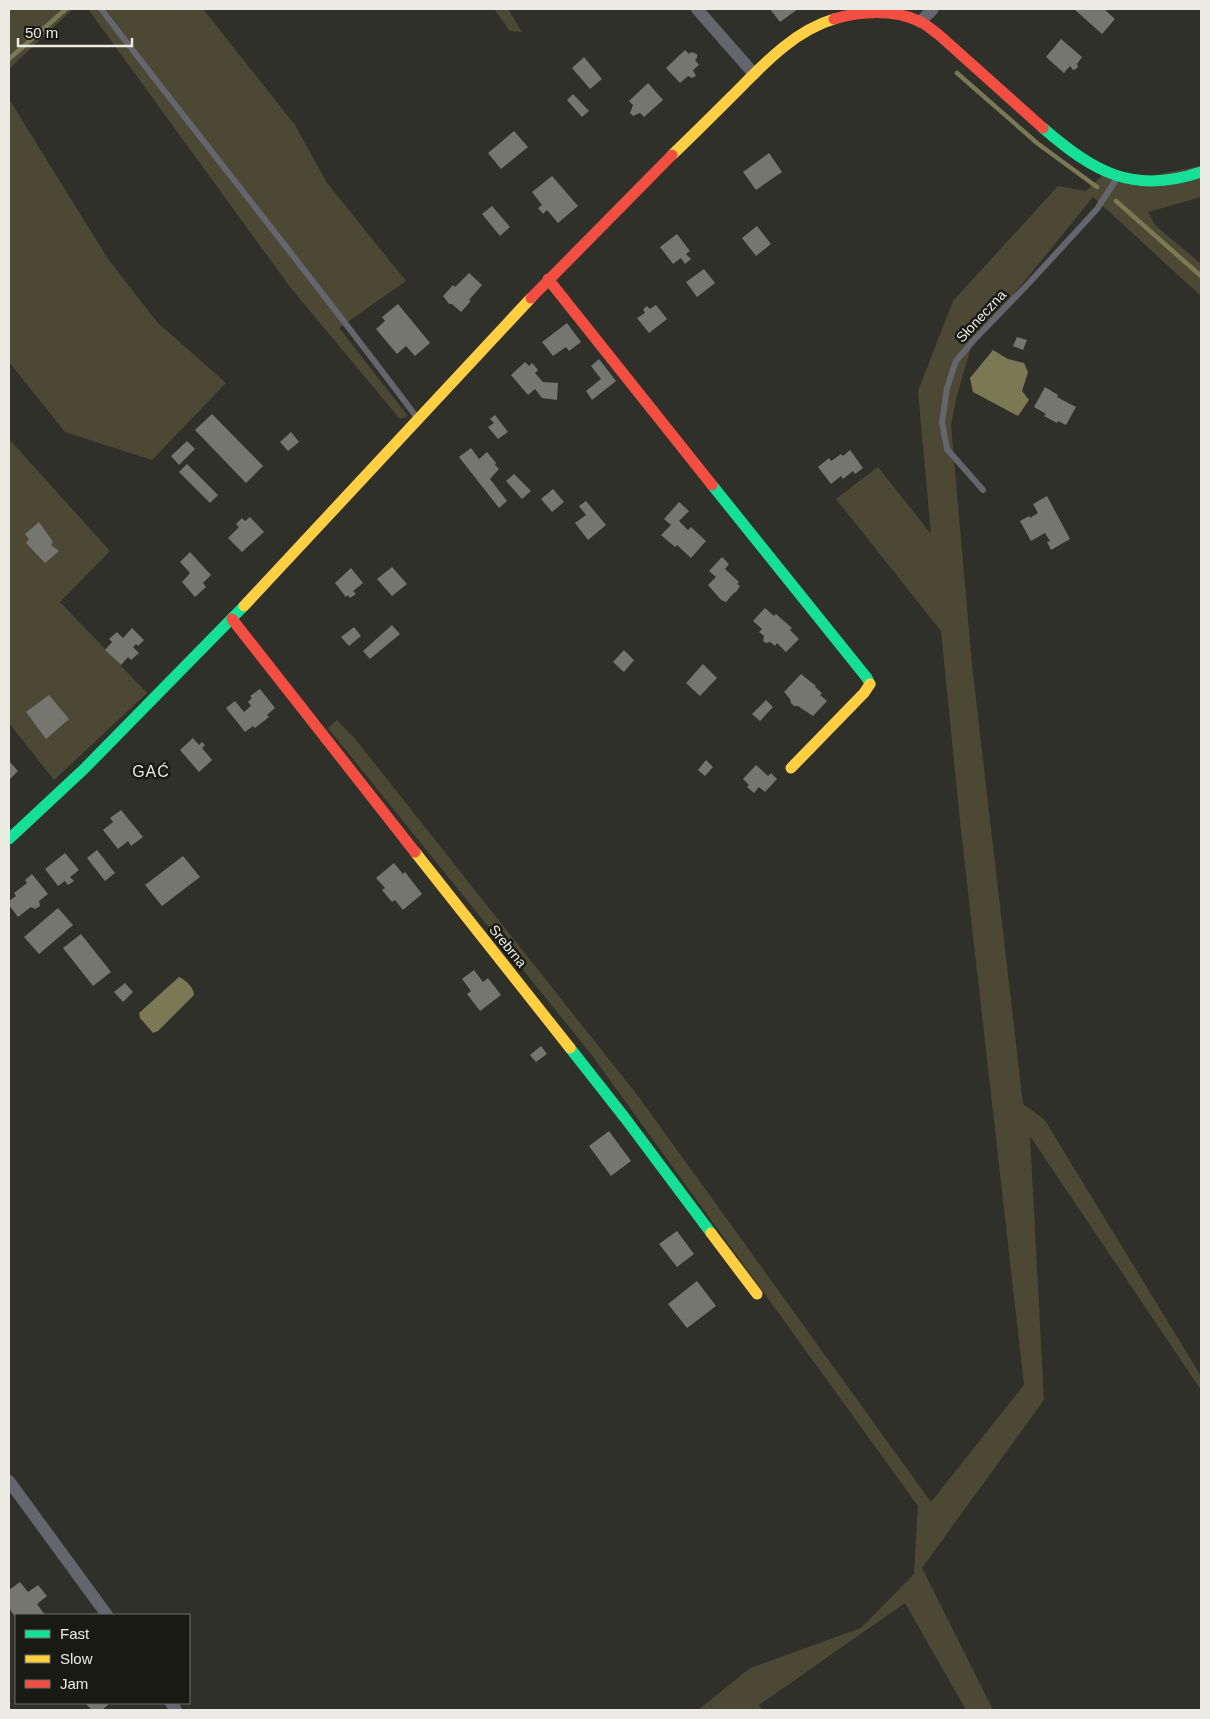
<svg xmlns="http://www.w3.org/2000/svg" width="1210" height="1719" viewBox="0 0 1210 1719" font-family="Helvetica,sans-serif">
<rect width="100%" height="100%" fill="#30302a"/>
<path fill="#4b4934" d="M9 9H73L9 69Z
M88 9H203L295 125 327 183 406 281 339 328 408 416 400 419 290 287Z
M494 9H508L522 32 510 31Z
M9 99 108 259 157 322 226 383 152 460 65 432 9 362Z
M1201 166V197L1148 212 1155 225 1201 264V296L1093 197 971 347 956 399 951 425 972 665 1023 1104 1044 1119 1201 1376V1390L1030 1136 1044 1400 922 1568 993 1710H966L905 1603 759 1705 762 1710H698L750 1668 861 1628 914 1574 918 1506 591 1054 328 728 337 720 356 740 638 1096 931 1502 1024 1385 960 821 941 631 836 499 878 467 931 534 918 391 953 301 1058 186 1086 191 1109 169 1130 180Z
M9 439 110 551 60 602 147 693 54 780 9 723Z"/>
<path fill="#7b7854" d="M993 350 1008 359 1024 363 1028 372 1022 391 1029 400 1018 416 973 392 970 378Z
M179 977C186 980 194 988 194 995L158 1031 153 1033 140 1018 139 1013Z"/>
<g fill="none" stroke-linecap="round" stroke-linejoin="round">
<path stroke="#7b7854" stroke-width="4.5" d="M9 59 66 9
M957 73 1037 143 1097 187
M1116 201 1201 276"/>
</g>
<path fill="#767670" d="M770 9H798L780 22Z
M1074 9H1104L1115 19 1102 34Z
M1061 39 1082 57 1077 64 1078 67 1076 69 1073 70 1070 66 1064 73 1046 57Z
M685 50 689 54 691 52 697 54V58L695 60 699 65 693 70 696 76 692 78 688 76 680 83 666 68Z
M584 57 602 79 590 89 572 68Z
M648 83 663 100 644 117 640 113 633 116 630 113 633 105 629 101Z
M573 94 589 111 582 117 567 100Z
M514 131 528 147 501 169 488 153Z
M769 153 782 172 756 190 743 172Z
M552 176 578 206 558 223 547 210 543 214 538 208 542 205 532 192Z
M492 206 510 227 500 236 482 214Z
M757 226 771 244 756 256 742 238Z
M677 234 690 251 686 254 691 259 685 264 681 258 673 264 660 247Z
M704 269 715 283 697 297 686 282Z
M469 273 482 285 469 300 471 301 461 312 452 304H449L443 296 453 285 455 287Z
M398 304 430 343 415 356 406 346 397 354 376 329 385 321 382 317Z
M656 305 667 319 649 333 637 318 645 313 643 309 647 306 650 309Z
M567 323 581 342 569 351 566 347 553 356 542 342Z
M1017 337 1027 340 1023 350 1013 346Z
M599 359 616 381 592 400 586 391 601 379 591 366Z
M525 362 529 366 532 363 538 370 535 373 543 382 558 383 557 400 542 398 535 389 528 395 511 375Z
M1045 387 1058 395 1057 397 1076 407 1066 425 1058 421 1057 423 1044 416 1046 414 1034 407Z
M212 414 263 466 246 483 195 430Z
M495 415 508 432 498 439 488 427 494 423 490 419Z
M291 432 299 442 288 451 280 442Z
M187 441 195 449 179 465 171 456Z
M471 448 479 459 487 452 496 463 495 465 499 469 490 479 507 501 499 508 459 457Z
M850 450 863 468 855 474 853 471 843 479 841 476 831 484 818 467 829 458 831 461 841 454 843 456Z
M187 464 218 495 210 503 179 472Z
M514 474 531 491 522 499 506 481Z
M553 489 564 502 552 512 541 499Z
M1047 496 1070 539 1051 550 1047 542 1050 541 1045 533 1031 541 1020 521 1029 516 1030 518 1038 513 1033 504Z
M586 501 606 525 588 540 575 523 586 515 579 506Z
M679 502 689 511 679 521 688 530 691 527 706 541 691 558 677 545 675 547 661 535 671 525 664 519Z
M250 517 264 532 242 552 228 538 239 527 236 524 242 518 245 521Z
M39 522 53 542 51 545 59 551 45 563 26 543 29 539 25 534Z
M190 552 211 575 203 583 206 587 195 597 182 582 190 573 180 562Z
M722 557 729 564 725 569 739 582 737 584 740 586 736 592 734 593 726 602 721 600 708 585 716 577 709 571Z
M392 567 407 584 392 596 377 579Z
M351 568 363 583 353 591 356 594 350 598 348 595 346 597 335 583Z
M765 608 774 616 776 614 792 628 790 630 799 639 786 652 777 643 775 646 770 642 766 643 763 641 764 636 759 632 762 629 753 621Z
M392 625 400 634 370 659 363 651Z
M354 627 361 636 349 646 341 637Z
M132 628 144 640 138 646 136 644 133 647 139 653 131 660 128 657 121 665 105 650 112 642 109 639 117 632 123 638Z
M624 650 634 660 624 672 613 662Z
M703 664 717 678 700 696 686 683Z
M801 674 816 686 815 687 822 693 820 695 827 701 813 716 798 706H794L791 703 790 699 784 692Z
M260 689 275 708 267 715 269 717 255 728 253 726 245 732 226 708 235 701 244 712 251 706 248 702 252 698 250 696Z
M49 695 69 719 46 739 26 712Z
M766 700 773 707 760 721 752 714Z
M193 738 199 745 202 742 205 745 202 748 212 760 199 772 180 750Z
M706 760 713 767 705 776 698 770Z
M9 761 18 771 9 780Z
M756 765 768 776 771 773 777 779 765 792 759 787 754 793 747 787 749 785 743 779Z
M121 810 143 837 131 846 128 841 118 849 103 830 113 822 110 818Z
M97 850 115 873 105 881 87 858Z
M65 853 79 870 70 877 74 881 68 885 65 881 58 886 45 869Z
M183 856 200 877 162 906 145 885Z
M394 863 403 874 405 872 422 894 403 910 395 900 392 902 382 890 385 888 376 878Z
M32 874 48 894 39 901 40 906 35 909 31 907 18 917 9 905V901L16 896 14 893 27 883 25 880Z
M58 908 73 925 39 954 24 937Z
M81 934 111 972 93 986 63 948Z
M474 970 483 982 488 978 501 995 480 1011 467 994 471 991 462 979Z
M125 983 133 992 123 1002 114 992Z
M541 1046 547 1054 536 1062 530 1055Z
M609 1131 631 1161 611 1176 589 1146Z
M677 1231 694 1254 677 1267 659 1244Z
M697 1281 716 1306 687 1328 668 1304Z
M20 1582 28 1592 38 1585 47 1596 37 1604 45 1615H16V1618L9 1608V1590Z
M85 1703H106L108 1705 102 1710 100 1709 92 1710Z"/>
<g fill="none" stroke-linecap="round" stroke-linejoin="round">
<path stroke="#65656e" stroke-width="6" d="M101 9C206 146 315 281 418 419
M983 490 947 449 942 422 947 388 956 361 973 341 1029 283 1097 209 1117 178"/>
<path stroke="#65656e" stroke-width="12" d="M697 9 754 74
M920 22 933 9
M9 1481 107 1615
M171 1703 176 1710"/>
<path stroke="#16e098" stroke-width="11" d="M1043 128C1094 172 1133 195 1201 172
M712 485 867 678 870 684
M9 839 84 769 244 606
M570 1048 625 1118 711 1233"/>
<path stroke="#ffcf43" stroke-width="11" d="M672 155C692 136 712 116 732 96 761 67 793 31 834 19
M244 606 531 298
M791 768 864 693 870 684
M415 852 570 1048
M711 1233 757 1294"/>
<path stroke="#f24e42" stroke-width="11" d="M834 19C861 11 893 9 919 21 926 24 932 30 938 34L1043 128
M548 279 712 485
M531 298 672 155
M232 619 415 852"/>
</g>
<g text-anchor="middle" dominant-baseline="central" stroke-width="5" stroke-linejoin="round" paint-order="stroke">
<g font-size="14" fill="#ebebe4" stroke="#1a1a15">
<text transform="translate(981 316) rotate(-47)">Słoneczna</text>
<text transform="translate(508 946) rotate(51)">Srebrna</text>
</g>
<g font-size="16" letter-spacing="1" fill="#ebebe4" stroke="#1a1a15">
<text x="151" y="771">GAĆ</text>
</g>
</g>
<rect width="1210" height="1719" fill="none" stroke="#ebebe4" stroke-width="20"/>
<rect x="15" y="1614" width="175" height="90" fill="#1a1a15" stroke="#6e6e68"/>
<rect x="25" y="1630" width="25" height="8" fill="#16e098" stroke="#6e6e68"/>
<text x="60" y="1639" font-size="15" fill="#ebebe4">Fast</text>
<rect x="25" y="1655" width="25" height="8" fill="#ffcf43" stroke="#6e6e68"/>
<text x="60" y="1664" font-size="15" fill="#ebebe4">Slow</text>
<rect x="25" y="1680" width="25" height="8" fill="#f24e42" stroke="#6e6e68"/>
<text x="60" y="1689" font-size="15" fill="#ebebe4">Jam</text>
<path d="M18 38v8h114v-8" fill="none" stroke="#ebebe4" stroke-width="2.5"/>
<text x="25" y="38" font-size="15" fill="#ebebe4" stroke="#1a1a15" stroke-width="4" paint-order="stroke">50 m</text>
</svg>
